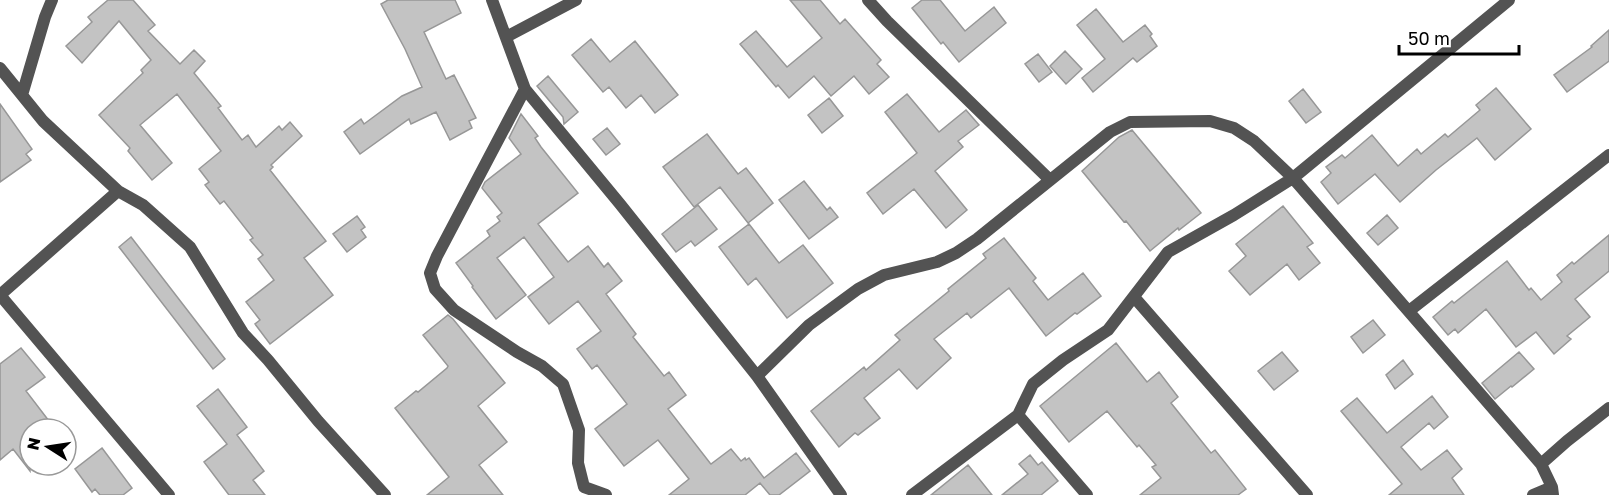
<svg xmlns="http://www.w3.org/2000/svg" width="1609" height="495" viewBox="0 0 1609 495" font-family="'Golos Text',sans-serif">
<rect width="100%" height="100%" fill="#fff"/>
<path fill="#c3c3c3" stroke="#979797" stroke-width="1.5" d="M108 0H133L155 25 148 31 180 64 194 50 205 61 194 73 221 106 218 108 242 140 248 135 256 147 279 126 282 130 290 122 302 136 271 165 273 167 270 170 326 241 304 258 333 295 270 344 255 324 260 320 246 302 274 280 258 259 263 255 250 240 253 238 224 201 220 204 205 185 209 182 199 169 221 151 177 94 140 125 172 163 152 180 128 151 130 148 99 115 143 73 141 70 151 60 119 21 82 63 66 46 92 22 88 17Z
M388 0H455L461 13 424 32 446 79 454 75 476 118 469 121 472 128 450 140 436 112 411 124 409 119 360 154 344 132 361 119 364 124 402 96 422 87 405 49 381 4Z
M790 0H820L840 24 845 19 881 60 877 64 889 77 869 94 854 76 831 96 814 76 789 98 778 85 776 87 740 44 756 31 787 67 822 38Z
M922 0H940L965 31 994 7 1006 23 959 62 943 42 941 44 912 8Z
M1096 9 1123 42 1145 25 1152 34 1150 36 1157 46 1137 62 1133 58 1093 92 1082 78 1105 59 1077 25Z
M1609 30V61L1567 92 1554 75 1592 47 1591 46Z
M591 39 610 62 635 41 678 95 655 113 641 95 626 108 609 87 603 92 572 55Z
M1065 51 1082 69 1066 84 1050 66Z
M1038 54 1052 72 1039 82 1025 64Z
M548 76 578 112 564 124 563 117 537 86Z
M1496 88 1531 129 1495 160 1477 138 1436 170 1400 202 1375 174 1338 204 1321 182 1331 173 1326 167 1342 155 1345 158 1372 135 1398 166 1417 149 1421 154 1445 134 1448 137 1480 110 1476 105Z
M1303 89 1321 112 1306 123 1289 101Z
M907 94 939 132 966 110 979 125 958 141 963 147 935 171 967 210 946 228 914 189 883 214 867 193 917 153 885 112Z
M829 98 843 116 822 133 808 115Z
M0 104 32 149 26 154 31 160 0 182Z
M521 114 538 136 535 138 541 147 578 193 538 224 568 262 588 246 604 267 608 263 622 281 606 294 636 334 633 337 664 376 669 372 686 395 668 409 710 463 711 464 731 449 741 461 745 458 746 460 749 458 764 478 796 453 810 471 779 495H770L760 483 745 495H669L689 479 658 440 624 466 595 429 627 404 597 365 592 369 577 349 601 331 578 301 549 324 528 297 554 277 524 237 497 258 526 295 496 319 472 287 473 286 456 263 490 236 487 231 500 221 497 217 502 213 482 188 485 182 521 154 509 138Z
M607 128 620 144 606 155 593 139Z
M1132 130 1201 213 1179 230 1178 228 1150 251 1126 221 1124 222 1082 171 1119 137Z
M707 134 738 174 746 168 773 203 748 223 720 187 694 207 663 167Z
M804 181 827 210 830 207 838 217 809 239 779 200Z
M698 205 717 229 695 246 691 241 676 252 662 234Z
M1283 206 1313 243 1307 247 1320 263 1299 280 1287 264 1250 295 1229 271 1246 256 1236 244Z
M1387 215 1398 228 1378 245 1367 233Z
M357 216 365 227 361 230 366 237 347 252 333 234Z
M749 224 779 263 803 245 833 283 787 318 756 278 748 285 719 247Z
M1609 235V271L1575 299 1590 317 1567 336 1571 339 1554 354 1536 332 1516 347 1486 309 1458 333 1455 329 1448 335 1433 317 1452 301 1454 303 1507 261 1529 290 1531 288 1541 300 1562 282 1557 275 1572 262 1574 264Z
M131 237 225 359 213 369 119 247Z
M1004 238 1036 278 1033 281 1048 300 1083 273 1101 296 1077 314 1075 313 1046 336 1009 288 971 318 967 313 934 339 951 358 917 389 899 369 864 398 880 418 858 435 855 433 839 447 811 411 864 367 866 370 900 340 895 335 949 291 948 289 986 258 983 254Z
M448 315 453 319 505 383 478 406 507 442 479 465 503 495H427L449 477 395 408 416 391 418 392 447 368 448 366 423 335Z
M1373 320 1385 335 1363 353 1351 337Z
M1116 343 1147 382 1159 372 1178 397 1171 403 1211 453 1215 450 1246 489 1238 495H1140L1161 478 1152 467 1156 465 1139 445 1137 447 1107 411 1069 442 1040 406Z
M21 348 45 377 26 391 49 421 47 423 52 429H30V471L13 449 0 460V364Z
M1282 352 1298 371 1274 390 1258 371Z
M1519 352 1534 369 1512 387 1511 386 1495 399 1482 383Z
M1403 360 1413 374 1395 389 1386 375Z
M218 389 247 427 237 435 264 471 253 480 265 495H229L204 462 227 444 197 406Z
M1432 396 1448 417 1434 429 1429 423 1401 447 1421 470 1447 450 1462 469 1452 478 1464 495H1389L1402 484 1341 411 1357 398 1387 433Z
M102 448 132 488 123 495H100L95 489 92 492 75 469Z
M1030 455 1038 465 1042 462 1058 481 1041 495H1002L1028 474 1019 464Z
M968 465 992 495H931Z"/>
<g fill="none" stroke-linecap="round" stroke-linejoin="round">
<path stroke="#535353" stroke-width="12" d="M492 0 525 89 620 204 757 376 841 495
M868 0 887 21 1050 180
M506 37 576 0
M0 68 43 121 118 191 143 205 190 247 243 333 268 360 318 421 385 495
M525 89 437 256 430 273 435 289 454 310 517 352 542 366 563 384 579 430 578 463 584 487 606 495
M22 95 45 17 52 0
M118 191 0 295 169 495
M1134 297 1307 495
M1409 311 1609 155
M757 376 809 325 858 289 884 275 937 262 956 253 977 239 1110 132 1130 122 1210 121 1234 128 1254 141 1293 178 1541 464 1552 487 1553 495
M1018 415 1087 495
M1541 464 1567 441 1609 408
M912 495 1018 415 1033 384 1063 360 1108 330 1168 252 1234 215 1293 178 1509 0
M1533 495 1552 487"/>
</g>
<g transform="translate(48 447) rotate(282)"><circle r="28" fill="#ffffff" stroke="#999999" stroke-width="1.5"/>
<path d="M0-4.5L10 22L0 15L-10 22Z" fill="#000000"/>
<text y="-9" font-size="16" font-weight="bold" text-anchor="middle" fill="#000000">N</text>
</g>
<path d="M1399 45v9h120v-9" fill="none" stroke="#000000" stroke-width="3"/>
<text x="1408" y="45" font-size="18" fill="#000000" stroke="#ffffff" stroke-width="4.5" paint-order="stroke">50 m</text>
</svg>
